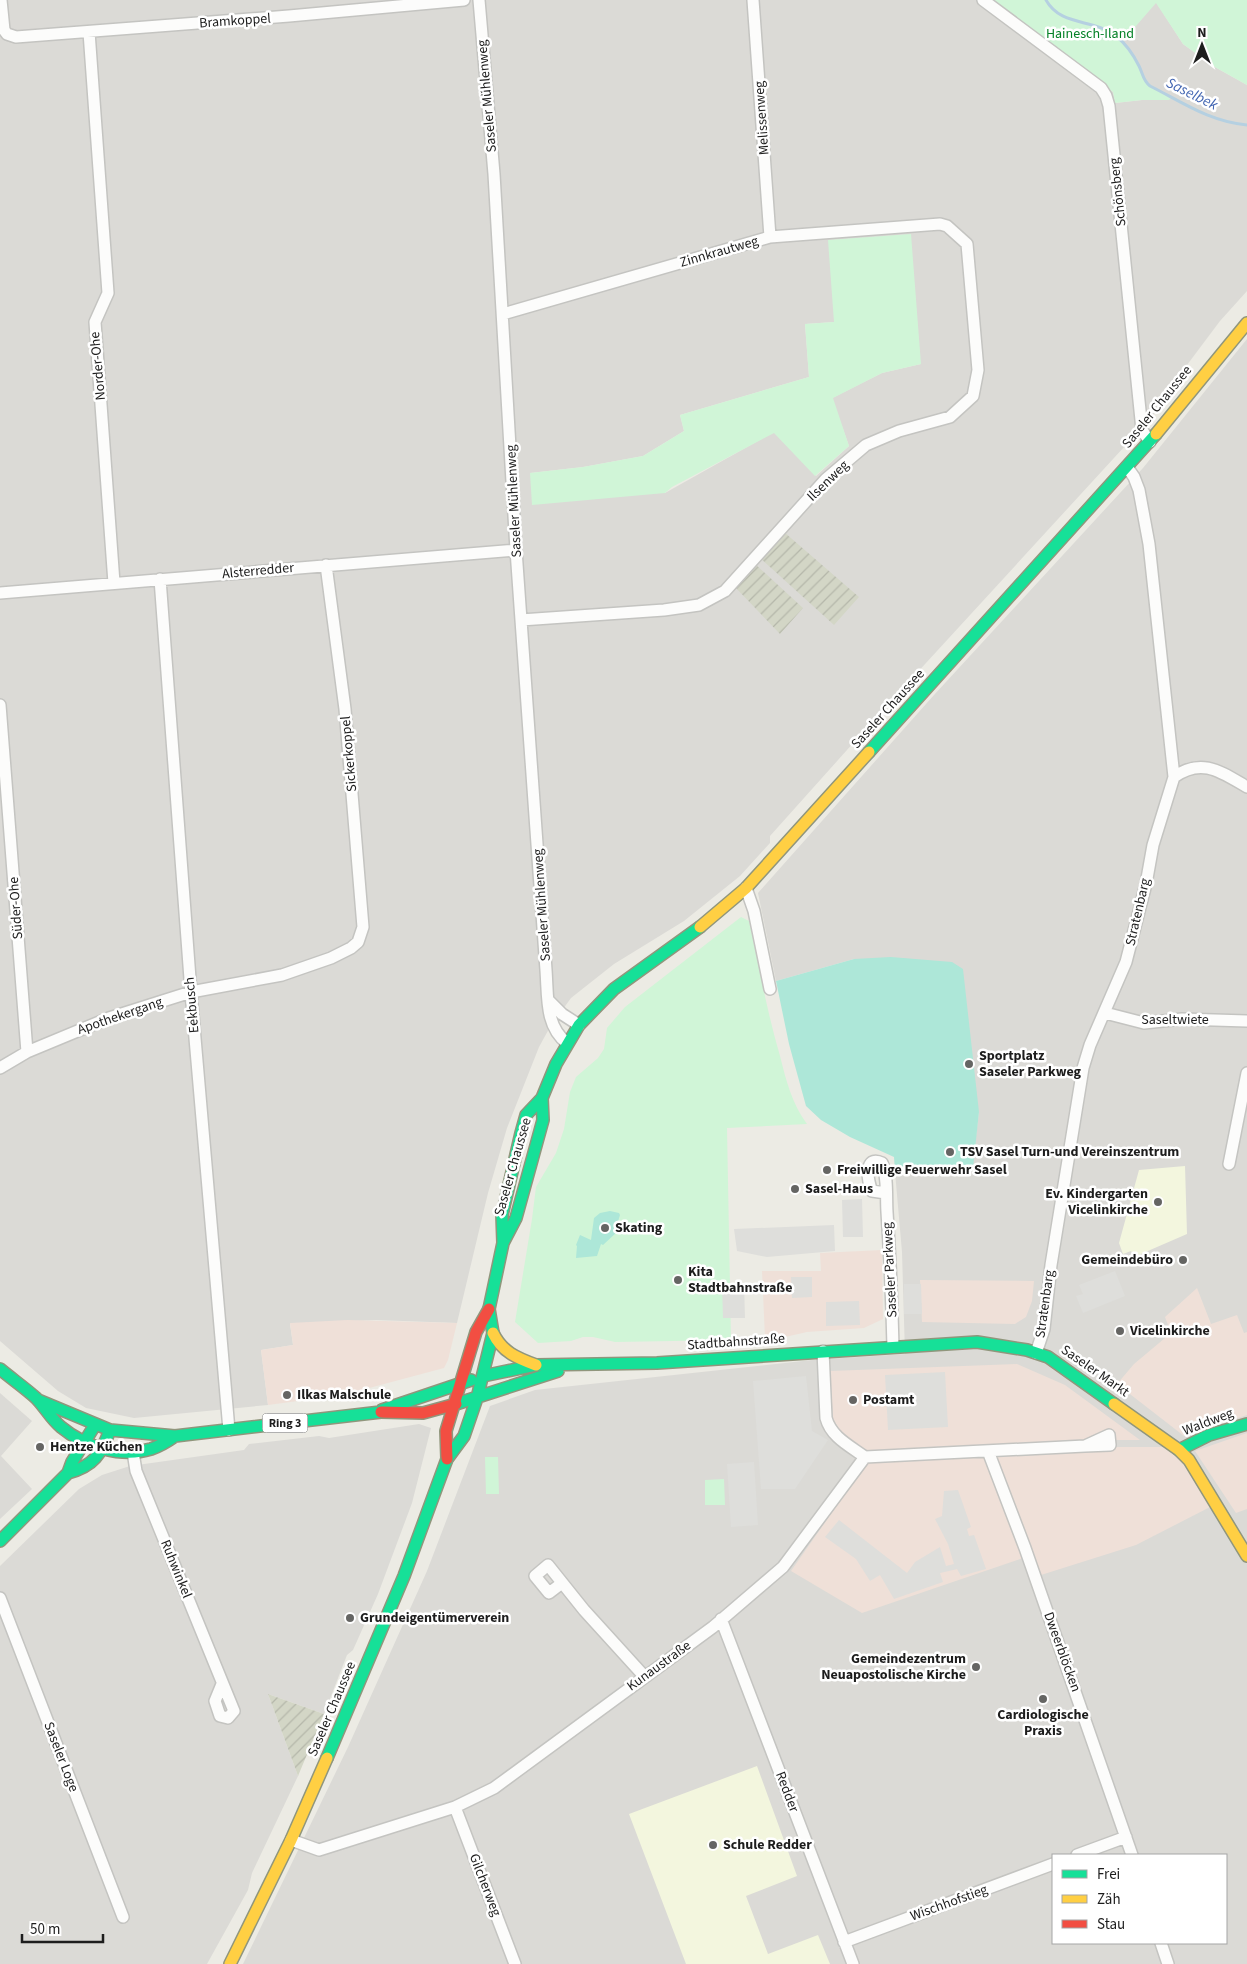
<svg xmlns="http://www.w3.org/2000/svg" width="1247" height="1964" viewBox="0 0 1247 1964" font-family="'Source Sans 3',sans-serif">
<defs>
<pattern id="construction-furrows" width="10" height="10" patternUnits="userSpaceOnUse" patternTransform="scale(1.25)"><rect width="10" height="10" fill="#d3d6c6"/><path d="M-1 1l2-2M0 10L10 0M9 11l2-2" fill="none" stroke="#b5b7aa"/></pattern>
</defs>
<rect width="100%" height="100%" fill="#ecebe4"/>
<path fill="#dbdad6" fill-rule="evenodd" d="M0 0H988L1113 92 1115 103 1142 100 1150 86 1145 81 1135 60 1122 42 1156 2 1183 44 1213 66 1247 85V291L1220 321 1178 377 1180 383 1169 398 881 712 770 836V843L740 876 684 921 614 964 571 998 550 1027 539 1047 507 1128 488 1193 457 1323 376 1320 290 1324 293 1345 261 1350 268 1405 134 1418 86 1408 58 1391 0 1341ZM834 322 921 364 882 373 832 398 849 446 816 476 774 432 665 493 530 473 583 467 643 456 684 431 680 415 809 377 805 324Z
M1247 339V1964H243L348 1747 427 1571 490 1406 535 1390 812 1360 905 1354 902 1252 895 1172 972 1168 979 1112 854 959 776 981 758 893 934 695 1143 468ZM1053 1855H1226V1943H1053Z
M0 1393 32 1421 1 1456 32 1489 0 1519Z
M419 1424 431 1428 412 1503 378 1594 353 1650 347 1655 324 1714 268 1694 298 1776 252 1873 248 1890 207 1964H0V1566L79 1489 102 1475 130 1466 244 1450 249 1444 319 1436 329 1438Z"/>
<path fill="#efe0d8" d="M882 1250 883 1319 864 1328 807 1332 785 1337 765 1338 762 1271H821L820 1253Z
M920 1280 1034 1281 1032 1301 1026 1317 1015 1324 922 1322Z
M1197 1288 1211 1324 1237 1315 1244 1333 1247 1332V1415L1184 1436 1117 1384 1134 1364 1171 1333 1165 1317Z
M347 1320 457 1323 448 1360 444 1368 343 1395 268 1405 261 1350 293 1345 290 1323Z
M1017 1364 1065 1385 1140 1440H1107L868 1454 846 1440 833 1419 830 1371Z
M1247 1433V1509L1236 1513 1195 1451Z
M1107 1447H1172L1214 1505 1136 1545 1041 1575 992 1453Z
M986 1454 1023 1558 862 1613 791 1571 868 1461Z"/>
<path fill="#f3f6de" d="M1185 1166 1187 1234 1134 1257 1131 1251 1123 1254 1119 1243 1139 1170Z
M757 1766 797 1876 746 1896 768 1954 818 1935 830 1964H686L629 1814Z"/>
<path fill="url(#construction-furrows)" d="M784 532 859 597 834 625 760 558Z
M754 563 803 608 780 634 734 586Z
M268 1694 324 1714 298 1776Z"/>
<path fill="#d0f5d7" d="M988 0H1247V85L1213 66 1183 44 1156 3 1122 42 1135 60 1147 84 1172 97 1169 100H1142L1115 103 1113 92Z
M911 234 921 364 882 373 833 398 849 446 815 476 774 433 672 487 665 493 532 505 530 473 583 467 643 456 684 431 680 415 809 377 805 324 834 322 828 240Z
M741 917 749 921C759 966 767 1012 780 1056 786 1080 792 1104 807 1124L727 1128 731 1340 615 1342 593 1337H583L571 1341 538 1343 515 1322 532 1219 536 1187 556 1153 564 1129 570 1092 576 1077 598 1058 604 1049 607 1028 625 1007Z
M485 1457H498L499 1494H486Z
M724 1479 725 1505H705V1480Z"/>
<path fill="#ade7d8" d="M891 957 952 962 963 969 979 1112 973 1168 895 1172 894 1157 850 1137 821 1120 806 1106 789 1044 776 981 854 959Z
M610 1211 619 1213 620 1215 616 1228 617 1232 603 1245 601 1244 597 1256 576 1258 577 1246 576 1245 580 1235 591 1240 594 1218 600 1213Z"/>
<path fill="#dededb" d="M862 1199 863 1237H843L842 1200Z
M834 1225 835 1251 767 1257 737 1251 734 1229Z
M1115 1271 1125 1296 1083 1313 1076 1296 1083 1294 1079 1285Z
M791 1277H812V1297L792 1298Z
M744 1283 745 1318H723L722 1284Z
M904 1284H921L922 1314H904Z
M859 1301 860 1325 826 1326V1302Z
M945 1372 948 1427 888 1430 885 1375Z
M806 1376 812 1431 828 1440 795 1489H761L753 1381Z
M754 1462 758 1525 731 1527 727 1464Z
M958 1490 971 1527 967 1529 969 1536 974 1535 986 1569 961 1576 957 1569 940 1573 943 1582 894 1599 880 1575 870 1581 856 1559 825 1537 839 1520 907 1573 915 1562 940 1547 946 1566 954 1564 948 1544 935 1519 942 1516 944 1491Z"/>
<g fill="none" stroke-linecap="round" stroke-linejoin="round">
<path stroke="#b5d0e1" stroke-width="3" d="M1046 0C1061 27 1093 18 1116 36 1125 43 1134 56 1139 66 1143 74 1143 81 1150 86 1182 102 1210 122 1247 125"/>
<defs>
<path id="street" d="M1 0 4 30 7 34 16 37 289 16 464 0
M479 0 494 174 516 550 546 970C548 997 545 1026 567 1043
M753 0 770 237
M983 0 1101 88 1106 96 1109 106 1142 430 1150 442
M89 32 108 293 95 322 114 583
M503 314 770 237 940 224 947 226 967 244 978 370 973 396 950 417 899 431 866 445 826 479 725 591 699 605 664 610 521 620
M160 579 191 992 229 1430
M0 593 516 550
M0 705 27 1052
M1174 777C1202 757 1221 772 1247 787
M746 888 754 911 770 989
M549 1001 562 1014 579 1025
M1105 1013 1144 1023 1182 1019 1247 1021
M0 1068 27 1052 109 1018 191 992 282 975 331 958 351 948 358 942 363 927 345 709 326 565
M1229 1164 1247 1073
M886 1193 872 1191C867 1181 864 1154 882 1163 888 1177 886 1197 887 1212 890 1257 892 1302 893 1347
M823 1351 826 1418C831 1437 850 1446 865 1457
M1036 1353 1044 1329 1051 1265 1083 1068 1090 1045 1126 962 1146 884 1153 845 1174 777 1149 544 1139 490 1134 477 1127 467
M988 1451 1025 1548 1132 1855
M133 1452 136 1471 234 1711 228 1718 220 1716 215 1701 222 1684
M865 1457 1085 1446 1109 1435 1110 1445 1085 1446
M562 1583 549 1593 535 1576 548 1565 584 1610 644 1676
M0 1598 123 1917
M721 1619 853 1964
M455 1807 515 1964
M291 1840 319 1850 455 1807 494 1788 713 1627 783 1567 865 1457
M1077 1855 1126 1837
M844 1942 1053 1864
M1161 1943 1168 1964"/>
<path id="fast" d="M869 752 1156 434
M503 1243 516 1218 543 1120 542 1098 556 1064 579 1025 614 989 700 927
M489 1309 503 1243 502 1215 521 1133 526 1115 542 1098
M0 1369C12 1379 25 1388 36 1398 45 1407 51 1419 61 1427 85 1447 121 1458 151 1449 160 1446 168 1441 175 1436
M483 1376 536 1365 657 1363 977 1342 1027 1350 1048 1357 1114 1404
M38 1400 110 1430 175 1436 381 1412
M456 1404 558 1371
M382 1410 471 1380
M1179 1450 1209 1435 1247 1424
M68 1473C94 1466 101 1454 110 1430
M0 1541 68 1473 72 1462 95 1425
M327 1758 404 1576 447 1459 464 1436 477 1398 493 1333 489 1309"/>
<path id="slow" d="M1156 434 1247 323
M700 927 746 888 869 752
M493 1333C502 1352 517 1358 536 1365
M1114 1404 1179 1450 1189 1460 1247 1556
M230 1964 291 1840 327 1758"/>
<path id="jam" d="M381 1412 423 1413 456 1404
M447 1459 446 1431 476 1332 489 1309"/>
</defs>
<use href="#street" stroke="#c4c4c1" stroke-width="14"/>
<use href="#fast" stroke="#90967c" stroke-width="14"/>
<use href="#slow" stroke="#90967c" stroke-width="14"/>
<use href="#jam" stroke="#90967c" stroke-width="14"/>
<use href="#street" stroke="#fcfcfb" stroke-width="11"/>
<use href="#fast" stroke="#16e098" stroke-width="11"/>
<use href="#slow" stroke="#ffcf43" stroke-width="11"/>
<use href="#jam" stroke="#f24e42" stroke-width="11"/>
</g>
<g fill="#656563" stroke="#fff" stroke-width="2">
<circle cx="969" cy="1064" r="5"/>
<circle cx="950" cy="1152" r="5"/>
<circle cx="827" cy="1170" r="5"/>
<circle cx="795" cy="1189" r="5"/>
<circle cx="1158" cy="1202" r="5"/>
<circle cx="605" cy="1228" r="5"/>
<circle cx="1183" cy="1260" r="5"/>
<circle cx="678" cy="1280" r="5"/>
<circle cx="1120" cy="1331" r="5"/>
<circle cx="287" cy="1395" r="5"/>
<circle cx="853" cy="1400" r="5"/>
<circle cx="40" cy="1447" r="5"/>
<circle cx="350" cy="1618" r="5"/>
<circle cx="976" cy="1667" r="5"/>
<circle cx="1043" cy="1699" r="5"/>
<circle cx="713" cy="1845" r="5"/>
</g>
<g text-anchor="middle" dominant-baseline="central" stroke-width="5" stroke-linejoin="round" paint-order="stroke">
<rect fill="#fff" stroke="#616161" stroke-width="1" x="262.5" y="1413.5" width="45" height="19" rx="4"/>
<g font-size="12" font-weight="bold" fill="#1d1d1d">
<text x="285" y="1423">Ring 3</text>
</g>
<g font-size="14" fill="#1d1d1d" stroke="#fff">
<text transform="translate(235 21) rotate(-4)">Bramkoppel</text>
<text transform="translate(487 96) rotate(-95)">Saseler Mühlenweg</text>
<text transform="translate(762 118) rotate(-94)">Melissenweg</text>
<text transform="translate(1118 192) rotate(-96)">Schönsberg</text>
<text transform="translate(719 252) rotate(-16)">Zinnkrautweg</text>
<text transform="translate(98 366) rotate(-95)">Norder-Ohe</text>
<text transform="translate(1157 407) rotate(-51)">Saseler Chaussee</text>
<text transform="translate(828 481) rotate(-44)">Ilsenweg</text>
<text transform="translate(514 501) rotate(-93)">Saseler Mühlenweg</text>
<text transform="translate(258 571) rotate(-5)">Alsterredder</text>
<text transform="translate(888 709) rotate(-48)">Saseler Chaussee</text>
<text transform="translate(349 754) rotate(-95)">Sickerkoppel</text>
<text transform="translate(542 905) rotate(-94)">Saseler Mühlenweg</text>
<text transform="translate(16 908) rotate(-94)">Süder-Ohe</text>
<text transform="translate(1138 912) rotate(-77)">Stratenbarg</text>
<text transform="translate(192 1005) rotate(-95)">Eekbusch</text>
<text transform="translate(120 1016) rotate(-19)">Apothekergang</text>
<text x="1175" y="1020">Saseltwiete</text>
<text transform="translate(513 1167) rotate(-74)">Saseler Chaussee</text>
<text transform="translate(890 1270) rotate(-93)">Saseler Parkweg</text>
<text transform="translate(1045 1304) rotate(-82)">Stratenbarg</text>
<text transform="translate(736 1342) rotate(-4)">Stadtbahnstraße</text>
<text transform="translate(1095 1371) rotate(35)">Saseler Markt</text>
<text transform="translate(1208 1422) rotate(-21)">Waldweg</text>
<text transform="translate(176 1569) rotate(68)">Ruhwinkel</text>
<text transform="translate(1062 1652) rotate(70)">Dweerblöcken</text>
<text transform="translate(659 1666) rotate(-36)">Kunaustraße</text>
<text transform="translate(332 1709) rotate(-67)">Saseler Chaussee</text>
<text transform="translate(61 1757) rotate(69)">Saseler Loge</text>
<text transform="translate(787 1792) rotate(69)">Redder</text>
<text transform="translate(485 1885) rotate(69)">Gilcherweg</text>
<text transform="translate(949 1903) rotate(-20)">Wischhofstieg</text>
</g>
<g font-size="14" fill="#048126" stroke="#fff">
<text x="1090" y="34">Hainesch-Iland</text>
</g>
<g font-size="14" font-weight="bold" fill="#1d1d1d" stroke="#fff" text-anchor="start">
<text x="979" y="1056">Sportplatz<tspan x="979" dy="16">Saseler Parkweg</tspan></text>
<text x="960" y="1152">TSV Sasel Turn-und Vereinszentrum</text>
<text x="837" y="1170">Freiwillige Feuerwehr Sasel</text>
<text x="805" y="1189">Sasel-Haus</text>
<text x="1148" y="1194" text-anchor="end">Ev. Kindergarten<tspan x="1148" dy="16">Vicelinkirche</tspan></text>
<text x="615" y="1228">Skating</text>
<text x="1173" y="1260" text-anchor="end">Gemeindebüro</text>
<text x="688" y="1272">Kita<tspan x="688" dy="16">Stadtbahnstraße</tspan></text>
<text x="1130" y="1331">Vicelinkirche</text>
<text x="297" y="1395">Ilkas Malschule</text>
<text x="863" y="1400">Postamt</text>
<text x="50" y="1447">Hentze Küchen</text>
<text x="360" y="1618">Grundeigentümerverein</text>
<text x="966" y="1659" text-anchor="end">Gemeindezentrum<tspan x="966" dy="16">Neuapostolische Kirche</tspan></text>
<text x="1043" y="1715" text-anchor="middle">Cardiologische<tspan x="1043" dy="16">Praxis</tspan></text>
<text x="723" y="1845">Schule Redder</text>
</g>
<g font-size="15" font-style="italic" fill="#4366b2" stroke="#fff">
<text transform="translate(1192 94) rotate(26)">Saselbek</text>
</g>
</g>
<rect x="1052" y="1854" width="175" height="90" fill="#ffffff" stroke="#a5a5a5"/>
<rect x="1062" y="1870" width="25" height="8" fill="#16e098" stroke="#a5a5a5"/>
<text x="1097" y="1879" font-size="15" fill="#1d1d1d">Frei</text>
<rect x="1062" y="1895" width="25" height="8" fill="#ffcf43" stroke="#a5a5a5"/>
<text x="1097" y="1904" font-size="15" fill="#1d1d1d">Zäh</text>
<rect x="1062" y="1920" width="25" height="8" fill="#f24e42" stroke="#a5a5a5"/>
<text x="1097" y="1929" font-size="15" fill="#1d1d1d">Stau</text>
<g transform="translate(1202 45)" stroke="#ffffff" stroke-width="4" paint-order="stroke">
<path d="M0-4L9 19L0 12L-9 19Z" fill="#1d1d1d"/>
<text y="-8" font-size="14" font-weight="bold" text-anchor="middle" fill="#1d1d1d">N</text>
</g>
<path d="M22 1934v8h81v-8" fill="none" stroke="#1d1d1d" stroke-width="2.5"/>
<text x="30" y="1934" font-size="15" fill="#1d1d1d" stroke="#ffffff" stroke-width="4" paint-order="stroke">50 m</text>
</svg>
